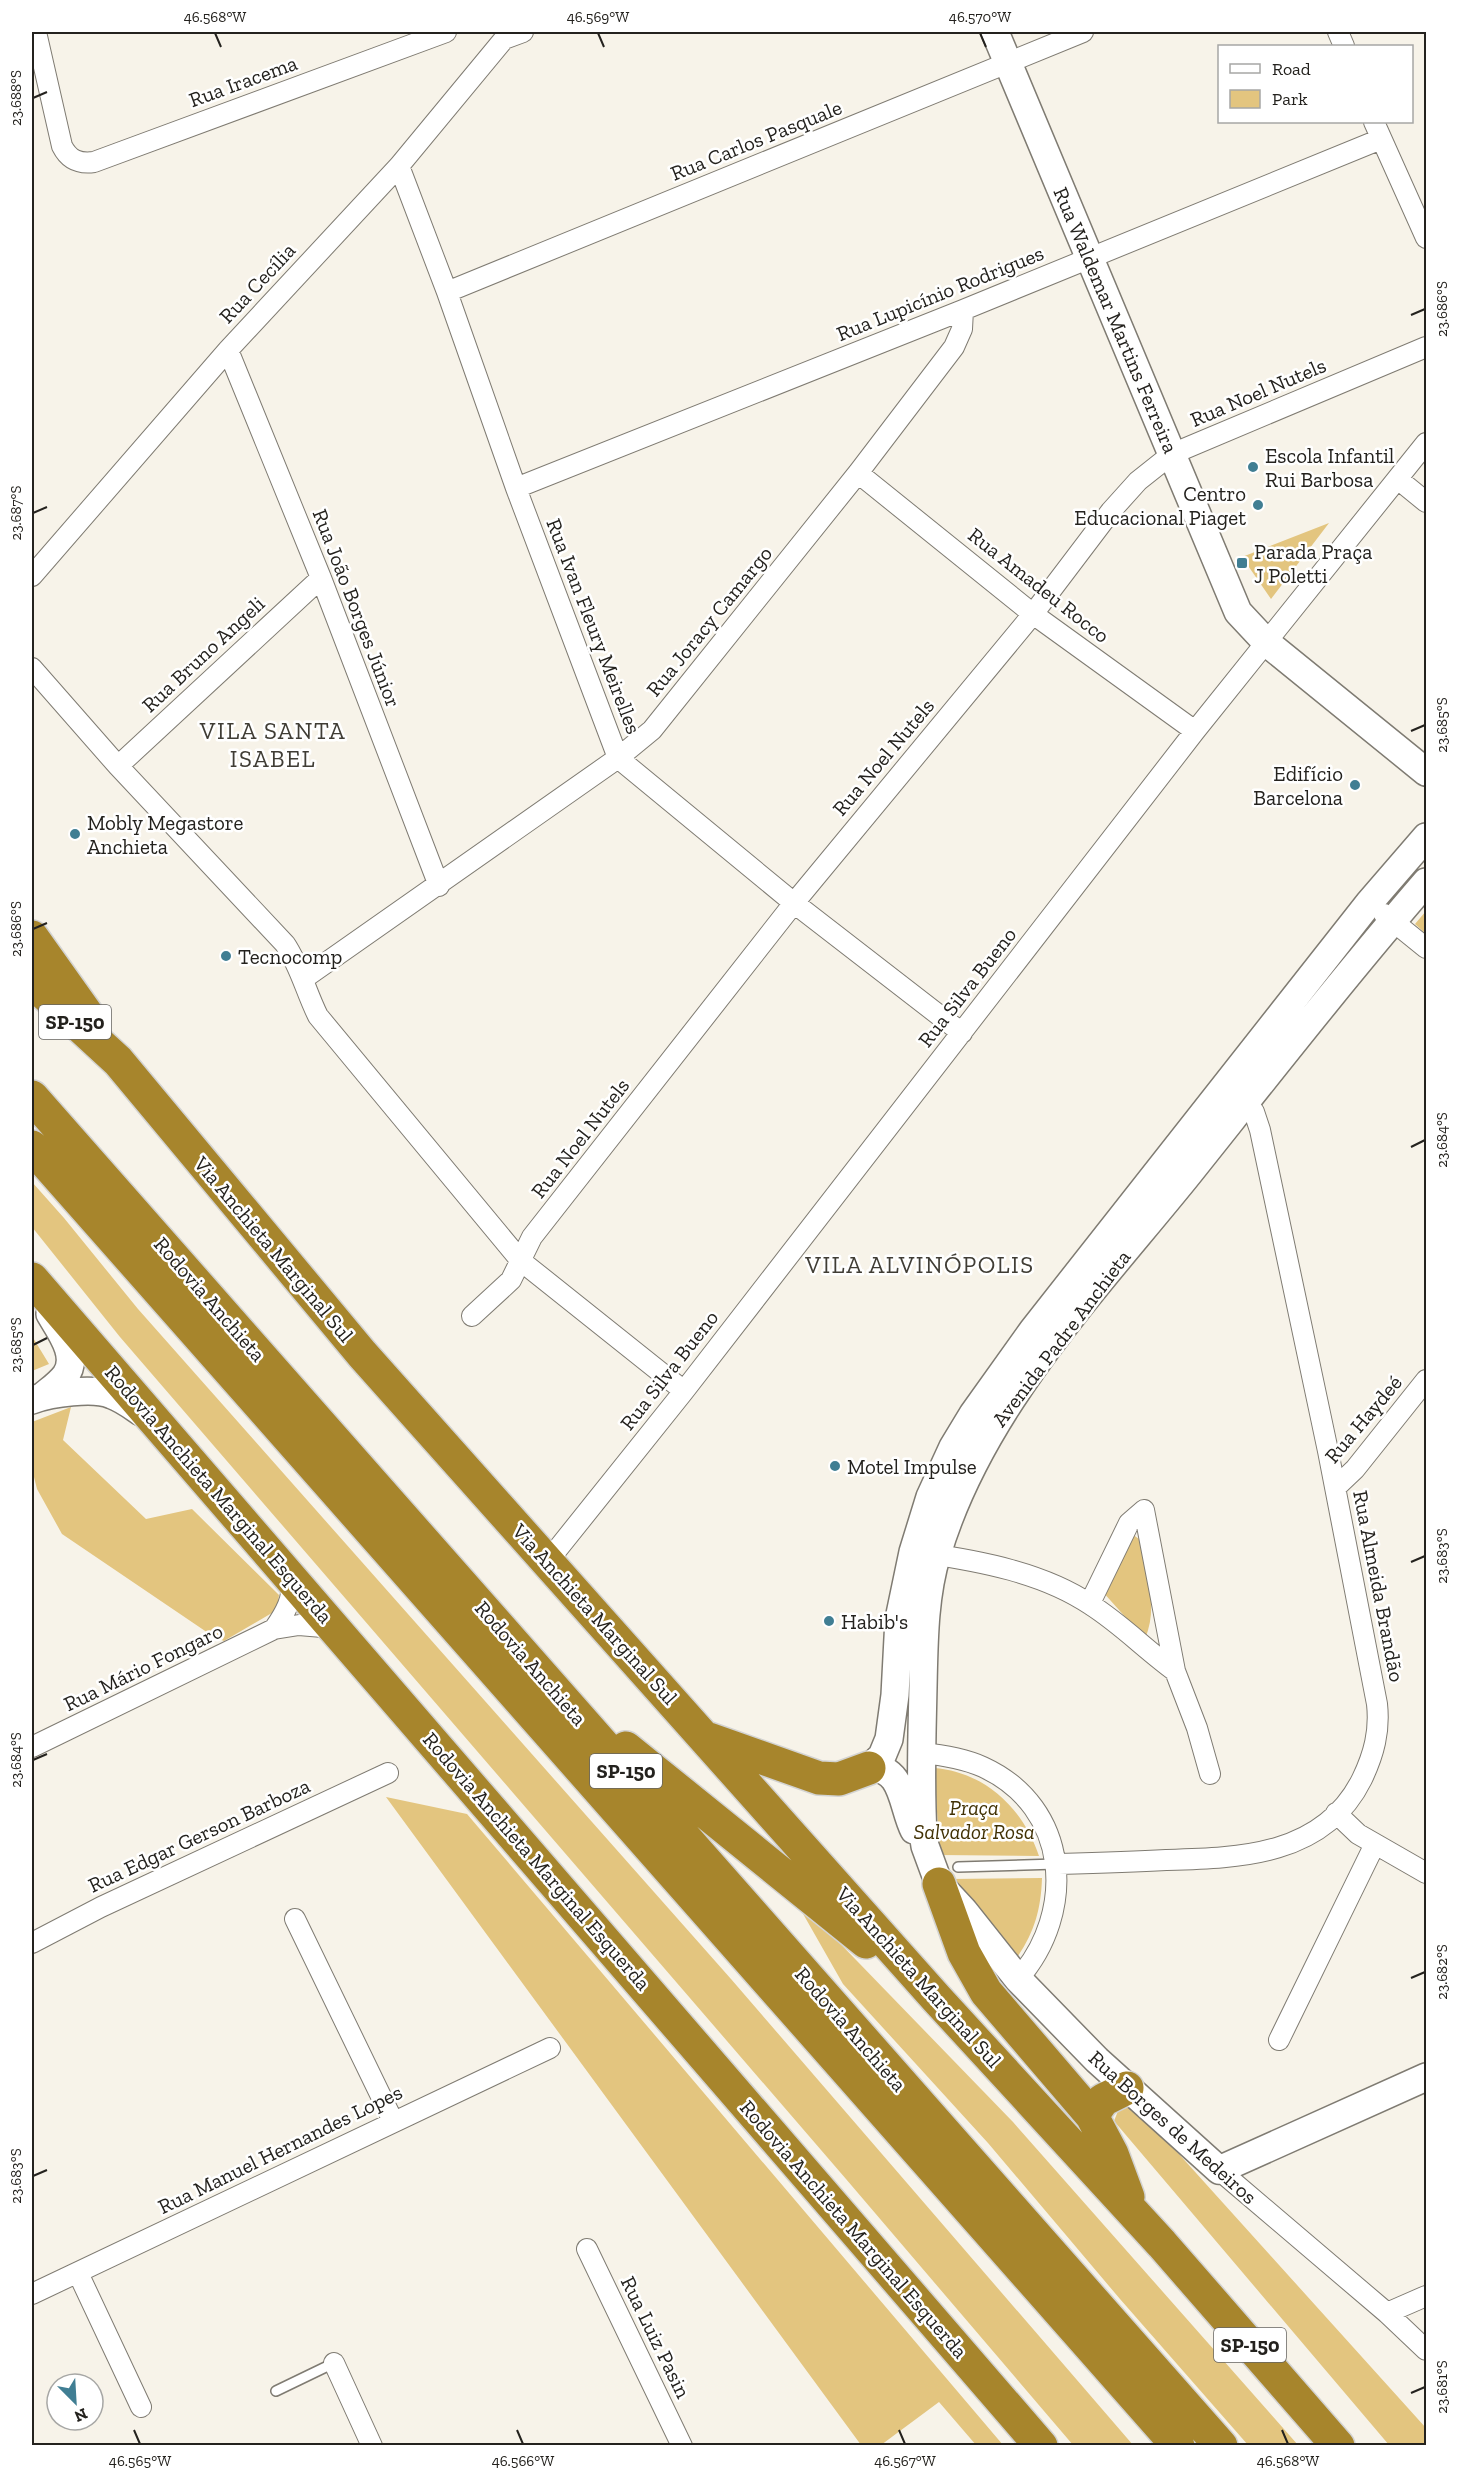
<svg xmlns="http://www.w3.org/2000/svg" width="1458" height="2477" viewBox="0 0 1458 2477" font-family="'Zilla Slab',serif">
<rect width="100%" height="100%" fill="#f7f3e9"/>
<path fill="#e3c57f" d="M1329 523 1271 599 1242 557Z
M1426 911V934L1415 924Z
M32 1182 64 1218 138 1309 731 1979 1133 2445H1073L846 2179 120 1337 32 1227Z
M32 1336 49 1364 32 1371Z
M71 1407 63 1440 146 1519 192 1509 279 1595 277 1610 224 1641 214 1637 62 1534 37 1489 32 1469V1422Z
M1132 1534 1139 1539C1146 1573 1159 1605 1145 1639L1102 1591Z
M934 1768C985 1772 1023 1808 1039 1856L940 1855Z
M386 1797 467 1814 1003 2445H976L939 2402 881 2445H861Z
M1042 1878C1041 1908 1035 1931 1018 1956L950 1879Z
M802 1912 827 1930 1013 2122 1298 2445H1248L1120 2299 988 2143 843 1984Z
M1129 2107 1178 2153 1426 2428V2445H1389L1114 2121 1118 2111Z"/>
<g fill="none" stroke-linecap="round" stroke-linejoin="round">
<defs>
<path id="lane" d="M958 1867 1056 1864
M276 2391 334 2363"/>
<path id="street" d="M36 32 62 146C69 160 79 164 94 162L446 32
M1338 32 1344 46
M1374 122 1426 238
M399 166 447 292 516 488 618 758 794 903 962 1033
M447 292 1083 32
M228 350 321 578 439 886
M858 473 1033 614 1195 731
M1399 480 1426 502
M516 488 963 310 1381 139
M32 576 228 350 399 166 504 39 523 32
M32 668 118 766 285 944C300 966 306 992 318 1016L521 1261 684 1391
M118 766 321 578
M1384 914 1426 948
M303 979 618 758 652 730 858 473 954 347 962 329 963 310
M472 1316 511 1280 532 1237 794 903 1033 614 1111 511 1138 481 1172 454 1426 347
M1335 1488 1355 1469 1426 1380
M924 1553C980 1561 1044 1573 1091 1605 1121 1624 1146 1650 1175 1671
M548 1561 684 1391 1195 731 1426 443
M1090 1603 1129 1523 1144 1510 1175 1671 1197 1728 1210 1774
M274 1629C286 1612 293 1599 292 1579
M32 1747 274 1629 299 1625 334 1628
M921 1753C943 1755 963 1758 983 1767 1070 1807 1077 1912 1018 1979
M1336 1813 1358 1834 1426 1873
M1056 1864C1092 1863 1129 1862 1166 1860 1240 1858 1324 1856 1362 1779 1374 1754 1380 1731 1377 1704L1328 1451 1260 1130 1254 1112 1240 1093
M295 1919 393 2121
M32 1943 101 1907 388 1773
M1279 2040 1375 1844
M1219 2170 1387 2313 1426 2350
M587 2249 682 2446
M78 2273 141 2407
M32 2294 550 2048
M1387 2313 1426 2296
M334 2363 372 2446"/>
<path id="secondary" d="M995 32 1238 612 1267 643 1426 772
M1426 882C1343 978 1265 1078 1186 1177 1093 1292 980 1409 937 1554 924 1596 924 1643 923 1687 922 1736 920 1784 923 1833L925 1846 939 1884 964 1911 1018 1979 1097 2060 1219 2170 1426 2077
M43 1396C50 1390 59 1384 65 1376 80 1357 60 1331 50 1314
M32 1400C51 1393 94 1387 112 1395 123 1399 132 1406 141 1412
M869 1768 882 1756 889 1739 895 1695 899 1619 913 1552 930 1497 953 1447 973 1414 1033 1330 1369 903 1426 837
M869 1768C904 1766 902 1807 914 1830"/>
<path id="highway" d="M32 937 91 1020
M32 982 118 1061 362 1354 937 1999 1162 2244 1338 2446
M32 1097C428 1546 823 1997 1221 2446
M32 1147 1178 2446
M32 1279 1041 2446
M709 1739 819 1778 839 1779 869 1768
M626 1748 866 1942
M939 1884 964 1953 986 1992 1092 2116 1112 2154 1128 2197
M1092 2116 1103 2100 1127 2088"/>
</defs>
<use href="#lane" stroke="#7f7b72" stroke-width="12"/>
<use href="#street" stroke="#7f7b72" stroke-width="22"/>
<use href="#secondary" stroke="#7f7b72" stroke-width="30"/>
<use href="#highway" stroke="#d3d3d2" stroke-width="36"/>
<use href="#lane" stroke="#fff" stroke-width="9"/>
<use href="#street" stroke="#fff" stroke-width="20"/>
<use href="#secondary" stroke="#fff" stroke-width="27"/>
<use href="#highway" stroke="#a7852c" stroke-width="33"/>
</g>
<path fill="none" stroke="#24221e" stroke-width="2" d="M215 33 221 47M598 33 604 47M980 33 986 47M33 98 47 92M1411 315 1425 309M33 513 47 507M1411 731 1425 725M33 929 47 923M1411 1147 1425 1140M33 1345 47 1338M1411 1562 1425 1556M33 1760 47 1754M1411 1978 1425 1972M33 2176 47 2170M1411 2393 1425 2387M134 2430 140 2444M517 2430 523 2444M899 2430 905 2444M1282 2430 1288 2444"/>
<g fill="#407e93" stroke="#fff" stroke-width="2">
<circle cx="1253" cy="467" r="6"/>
<circle cx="1258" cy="505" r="6"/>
<rect x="1236" y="557" width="12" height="12" rx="3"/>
<circle cx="1355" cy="785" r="6"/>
<circle cx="75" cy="834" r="6"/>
<circle cx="226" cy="956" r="6"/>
<circle cx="835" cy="1466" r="6"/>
<circle cx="829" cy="1621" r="6"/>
</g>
<g text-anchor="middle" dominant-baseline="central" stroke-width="5" stroke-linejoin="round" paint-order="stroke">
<g fill="#fff" stroke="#666462" stroke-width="1.5">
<rect x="39" y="1005" width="72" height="34" rx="4.5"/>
<rect x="590" y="1754" width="72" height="34" rx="4.5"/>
<rect x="1214" y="2328" width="72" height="34" rx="4.5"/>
</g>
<g font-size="20" font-weight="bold" fill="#24221e">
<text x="75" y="1022">SP-150</text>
<text x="626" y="1771">SP-150</text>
<text x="1250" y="2345">SP-150</text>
</g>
<g font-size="21" fill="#24221e" stroke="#fff">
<text transform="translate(243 81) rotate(-20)">Rua Iracema</text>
<text transform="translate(756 140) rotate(-22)">Rua Carlos Pasquale</text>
<text transform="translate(257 283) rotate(-47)">Rua Cecília</text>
<text transform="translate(940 293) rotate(-22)">Rua Lupicínio Rodrigues</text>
<text transform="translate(1116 320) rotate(67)">Rua Waldemar Martins Ferreira</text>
<text transform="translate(1258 392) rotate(-23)">Rua Noel Nutels</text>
<text transform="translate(1039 585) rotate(38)">Rua Amadeu Rocco</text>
<text transform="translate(357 608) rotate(69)">Rua João Borges Júnior</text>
<text transform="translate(709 621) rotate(-51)">Rua Joracy Camargo</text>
<text transform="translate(594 626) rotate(69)">Rua Ivan Fleury Meirelles</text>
<text transform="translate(203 654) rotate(-43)">Rua Bruno Angeli</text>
<text transform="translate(883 757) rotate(-50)">Rua Noel Nutels</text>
<text transform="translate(967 987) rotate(-52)">Rua Silva Bueno</text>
<text transform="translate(580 1138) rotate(-52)">Rua Noel Nutels</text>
<text transform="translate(274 1249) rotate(50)">Via Anchieta Marginal Sul</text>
<text transform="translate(210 1299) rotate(49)">Rodovia Anchieta</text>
<text transform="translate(1061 1338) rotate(-53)">Avenida Padre Anchieta</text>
<text transform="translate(669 1370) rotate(-52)">Rua Silva Bueno</text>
<text transform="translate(1363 1419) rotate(-50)">Rua Haydeé</text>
<text transform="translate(219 1494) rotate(49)">Rodovia Anchieta Marginal Esquerda</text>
<text transform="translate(1379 1586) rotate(79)">Rua Almeida Brandão</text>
<text transform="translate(595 1614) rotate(48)">Via Anchieta Marginal Sul</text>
<text transform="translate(531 1663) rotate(49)">Rodovia Anchieta</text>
<text transform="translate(143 1667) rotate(-26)">Rua Mário Fongaro</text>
<text transform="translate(199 1835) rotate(-25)">Rua Edgar Gerson Barboza</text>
<text transform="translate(537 1861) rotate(49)">Rodovia Anchieta Marginal Esquerda</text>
<text transform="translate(919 1977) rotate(48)">Via Anchieta Marginal Sul</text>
<text transform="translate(851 2029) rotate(49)">Rodovia Anchieta</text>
<text transform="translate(1173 2127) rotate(42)">Rua Borges de Medeiros</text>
<text transform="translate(280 2149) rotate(-26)">Rua Manuel Hernandes Lopes</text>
<text transform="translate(854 2229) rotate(49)">Rodovia Anchieta Marginal Esquerda</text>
<text transform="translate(656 2337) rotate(64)">Rua Luiz Pasin</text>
</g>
<g font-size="21" fill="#24221e" stroke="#fff" text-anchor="start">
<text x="1265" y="455">Escola Infantil<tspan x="1265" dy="24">Rui Barbosa</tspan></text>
<text x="1246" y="493" text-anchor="end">Centro<tspan x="1246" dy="24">Educacional Piaget</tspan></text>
<text x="1254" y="551">Parada Praça<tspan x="1254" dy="24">J Poletti</tspan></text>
<text x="1343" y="773" text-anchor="end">Edifício<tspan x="1343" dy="24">Barcelona</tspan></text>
<text x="87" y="822">Mobly Megastore<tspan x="87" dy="24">Anchieta</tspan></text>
<text x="238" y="956">Tecnocomp</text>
<text x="847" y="1466">Motel Impulse</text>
<text x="841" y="1621">Habib's</text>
</g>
<g font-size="21" font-style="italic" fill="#413104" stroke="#fff">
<text x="974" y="1807">Praça<tspan x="974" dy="24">Salvador Rosa</tspan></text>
</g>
<g font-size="24" letter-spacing="1.5" fill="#403d35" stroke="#fff">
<text x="273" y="730">VILA SANTA<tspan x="273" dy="28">ISABEL</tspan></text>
<text x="920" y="1264">VILA ALVINÓPOLIS</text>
</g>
</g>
<rect width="1458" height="2477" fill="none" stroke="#ffffff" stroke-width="66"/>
<rect x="1218" y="45" width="195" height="78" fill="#ffffff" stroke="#a7a7a5" stroke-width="1.5"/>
<rect x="1230" y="64" width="30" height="9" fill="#ffffff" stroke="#a7a7a5" stroke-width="1.5"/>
<text x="1272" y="75" font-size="18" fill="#24221e">Road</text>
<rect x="1230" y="90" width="30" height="18" fill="#e3c57f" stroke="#a7a7a5" stroke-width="1.5"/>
<text x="1272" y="105" font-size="18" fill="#24221e">Park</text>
<g transform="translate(75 2402) rotate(156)"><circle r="28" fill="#ffffff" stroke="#a7a7a5" stroke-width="1.5"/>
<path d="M0-4.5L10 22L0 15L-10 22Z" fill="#407e93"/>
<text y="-9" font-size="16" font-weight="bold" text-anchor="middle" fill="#24221e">N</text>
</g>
<rect x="33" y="33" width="1392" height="2411" fill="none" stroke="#24221e" stroke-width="2"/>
<g font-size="15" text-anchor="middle" fill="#24221e">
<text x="215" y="22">46.568°W</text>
<text x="598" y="22">46.569°W</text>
<text x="980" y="22">46.570°W</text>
<text transform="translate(16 98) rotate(-90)" y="5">23.688°S</text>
<text transform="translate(1442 309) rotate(-90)" y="5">23.686°S</text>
<text transform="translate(16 513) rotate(-90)" y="5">23.687°S</text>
<text transform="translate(1442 725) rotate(-90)" y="5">23.685°S</text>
<text transform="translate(16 929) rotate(-90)" y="5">23.686°S</text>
<text transform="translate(1442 1140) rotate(-90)" y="5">23.684°S</text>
<text transform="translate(16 1345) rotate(-90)" y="5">23.685°S</text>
<text transform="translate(1442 1556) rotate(-90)" y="5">23.683°S</text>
<text transform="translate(16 1760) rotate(-90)" y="5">23.684°S</text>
<text transform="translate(1442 1972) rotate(-90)" y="5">23.682°S</text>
<text transform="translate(16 2176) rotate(-90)" y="5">23.683°S</text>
<text transform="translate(1442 2387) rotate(-90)" y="5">23.681°S</text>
<text x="140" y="2466">46.565°W</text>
<text x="523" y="2466">46.566°W</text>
<text x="905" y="2466">46.567°W</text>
<text x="1288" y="2466">46.568°W</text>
</g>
</svg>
